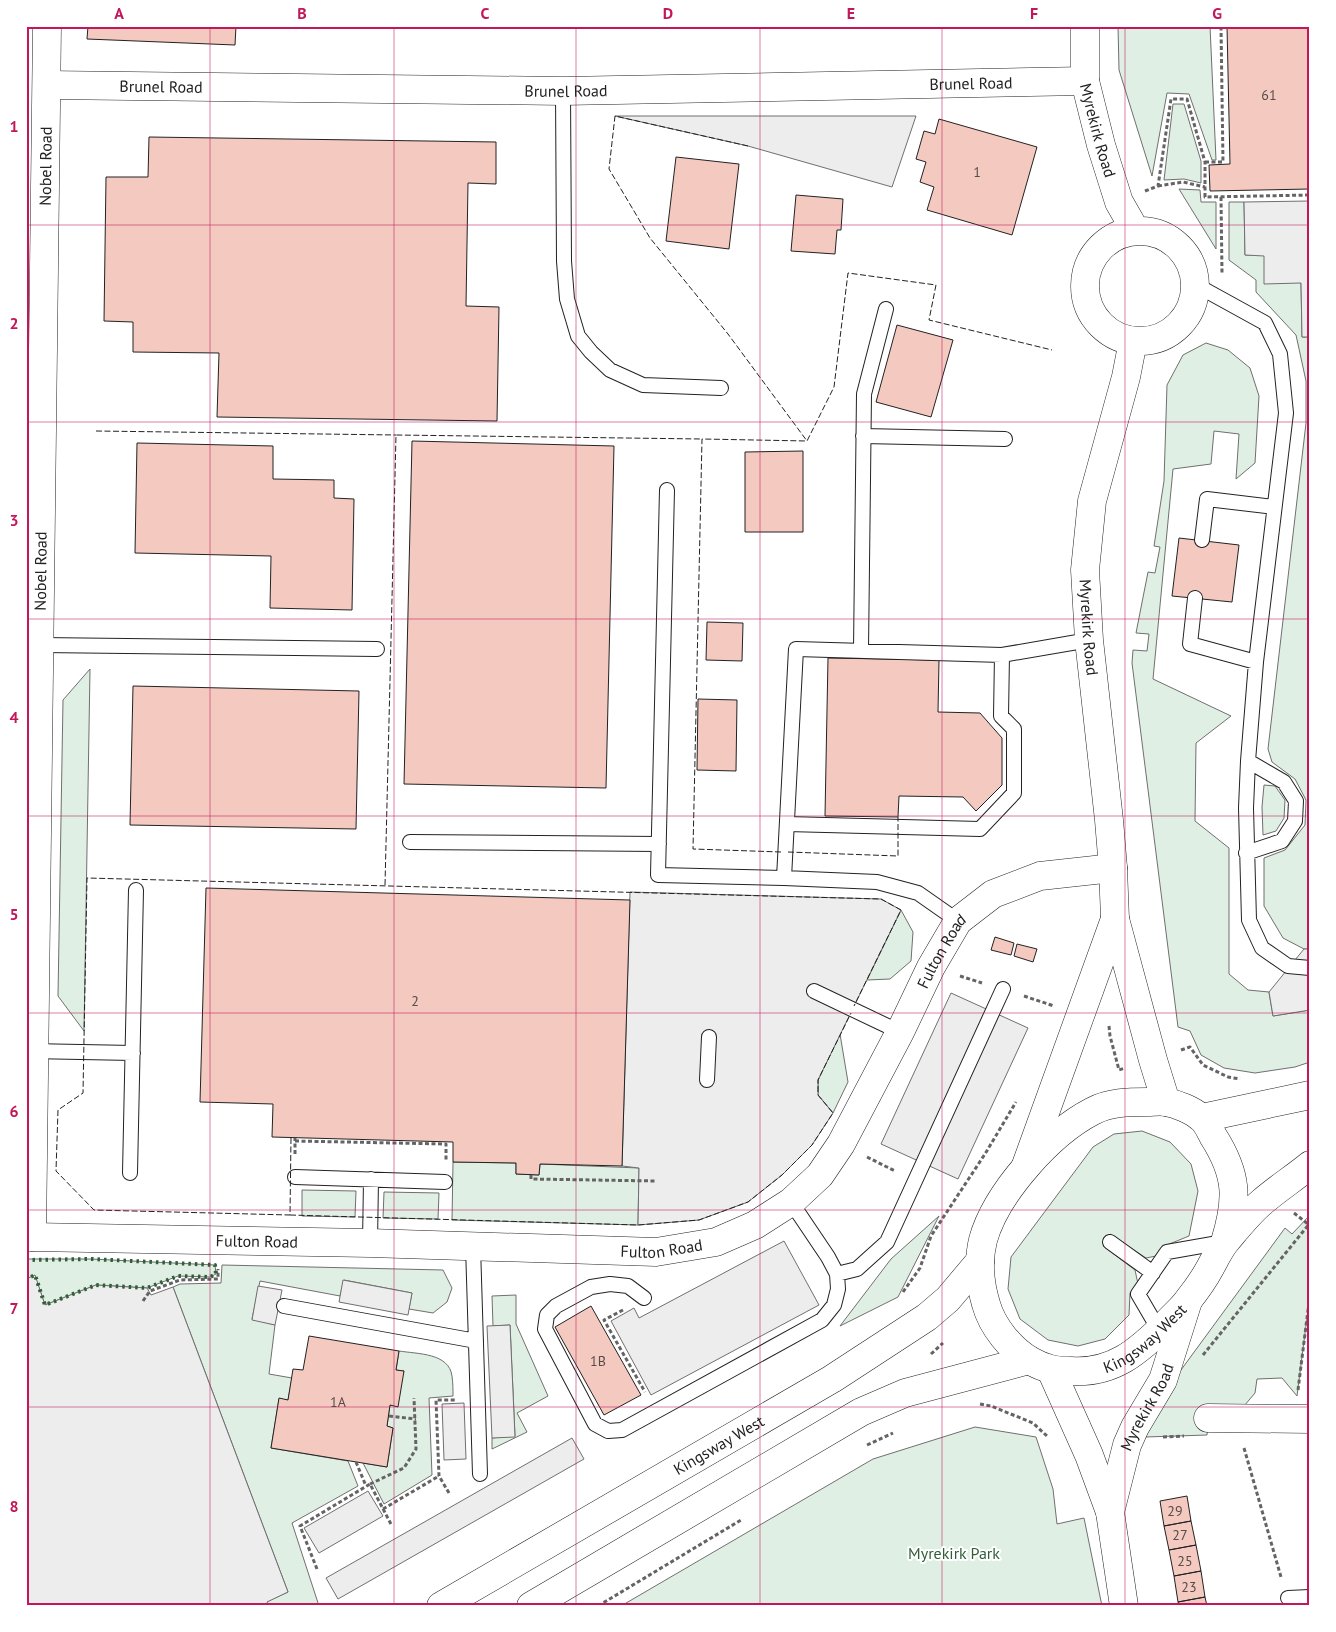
<svg xmlns="http://www.w3.org/2000/svg" width="1336" height="1632" viewBox="0 0 1336 1632" font-family="'PT Sans',sans-serif">
<rect width="100%" height="100%" fill="#fff"/>
<path fill="#e0efe3" stroke="#6f6f6f" d="M1118 26H1210L1216 160H1212L1189 94 1167 93 1152 176 1119 70Z
M1173 104H1184L1201 161V183L1184 179 1164 180Z
M1179 189 1200 190 1201 202H1216V249Z
M1229 202H1244L1245 255H1264L1301 283 1302 337H1310V949H1304L1283 938 1264 906V858L1285 850 1305 825 1306 800 1295 779 1272 762 1268 749 1306 423V381L1296 335 1256 292V280L1229 260Z
M1206 343 1228 350 1250 368 1259 396 1255 463 1236 479 1239 434 1214 431 1211 464 1173 469 1153 679 1231 716 1196 743 1195 821 1229 848V974L1248 990 1269 992 1273 1016 1310 1010V1062L1295 1067 1255 1073 1224 1068 1201 1055 1190 1031 1178 1027 1132 663 1133 650 1147 651 1149 634 1136 633 1148 572 1155 573 1160 547 1154 546 1164 481 1167 385 1183 355Z
M90 669 84 1031 58 996 63 700Z
M1264 785 1275 786 1285 800 1284 818 1276 831 1263 835 1262 807Z
M901 910 913 932 911 961 890 979 867 980Z
M840 1034 848 1082 833 1113 818 1095V1080Z
M1142 1131 1170 1142 1191 1164 1198 1191 1189 1236 1162 1247 1156 1256 1146 1258 1110 1234 1103 1246 1135 1270 1138 1284 1130 1293 1129 1315 1105 1339 1078 1346 1048 1340 1020 1319 1008 1289 1011 1257 1093 1147 1114 1134Z
M453 1162 516 1163V1174L539 1175 540 1164 639 1168 638 1225 452 1220Z
M302 1190 356 1191 355 1217 302 1216Z
M384 1192 439 1193 438 1219 383 1218Z
M1310 1215V1294L1297 1396 1282 1378 1257 1379 1255 1393 1244 1406 1209 1407 1207 1435 1145 1437 1159 1400 1285 1228 1292 1234Z
M939 1216 898 1297 840 1326 891 1259Z
M28 1259H91L215 1265 216 1274 210 1277 178 1276 147 1288 96 1285 45 1305 35 1276 26 1279V1260Z
M222 1265 443 1270 452 1288 447 1302 433 1313 409 1309 412 1293 344 1280 340 1296 260 1281 252 1319 275 1325 269 1374 292 1378 288 1400 279 1399 271 1448 348 1461 358 1486 292 1523 319 1606H268L266 1602 288 1592 173 1287 180 1284 221 1283Z
M516 1295V1324L548 1396 517 1413 527 1432 492 1449V1438L515 1436 510 1325 493 1326 492 1296Z
M399 1351C418 1354 449 1353 452 1376 453 1383 453 1390 453 1396L429 1398 432 1475 384 1504 363 1463 387 1467 393 1428 387 1426 390 1405 404 1371 396 1370Z
M975 1427 1036 1437 1053 1489 1057 1524 1084 1518 1102 1606H621L873 1459Z"/>
<path fill="#ededed" stroke="#6f6f6f" d="M615 116H916L892 187 748 146Z
M1310 201V337H1302L1301 283 1264 284V256L1245 255 1244 202Z
M630 892 881 899 901 910 818 1080V1095L833 1113 812 1145 782 1175 748 1202 699 1220 638 1225 639 1168 622 1166Z
M1304 949H1310V1010L1273 1016 1269 992Z
M951 993 1028 1028 958 1179 881 1144Z
M784 1241 819 1305 651 1395 611 1321 634 1308 639 1318Z
M35 1275 45 1305 96 1285 147 1288 151 1295 173 1287 288 1592 267 1602 268 1606H26V1279Z
M343 1280 412 1293 408 1315 339 1302Z
M258 1286 282 1290 275 1325 252 1320Z
M510 1325 515 1437 492 1438 487 1326Z
M464 1403 466 1459 444 1460 442 1404Z
M572 1438 584 1459 338 1599 326 1578Z
M368 1491 383 1516 319 1553 304 1528Z"/>
<path fill="#f3c9c0" stroke="#222" d="M88 26H236L235 45 87 39Z
M1227 26H1310V189L1210 191 1209 165 1230 164Z
M939 119 1037 147 1012 235 927 210 934 187 920 182 926 162 916 159 924 131 935 134Z
M149 137 496 142V184L468 183 466 306 499 307 497 421 217 417 219 353 133 352V322L104 321 106 177H148Z
M676 157 739 164 729 249 666 241Z
M796 195 843 199 841 230H837L835 254 791 251Z
M897 325 953 340 931 417 876 402Z
M412 441 614 446 606 788 404 784Z
M137 443 273 446V479L334 480V498L354 499 352 610 270 608 271 556 135 553Z
M803 451V532H745V452Z
M1179 538 1239 545 1232 602 1172 596Z
M707 622 743 623 742 661 706 660Z
M828 658 939 660 938 712 980 713 1002 738V785L976 811 963 797 899 796 898 817 825 816Z
M133 686 359 691 356 829 130 825Z
M698 699 737 700 736 771 697 770Z
M206 888 630 900 622 1166 540 1164 539 1175 516 1174V1163L453 1162V1142L272 1137 273 1104 200 1102Z
M995 937 1014 943 1011 955 991 950Z
M1017 944 1037 949 1033 962 1014 956Z
M591 1306 641 1395 604 1415 555 1327Z
M309 1336 399 1351 396 1370 404 1371 398 1407 390 1405 387 1426 393 1428 387 1467 271 1448 279 1398 288 1400 293 1369 303 1370Z
M1187 1496 1191 1521 1164 1526 1160 1501Z
M1191 1521 1196 1545 1169 1550 1164 1526Z
M1196 1545 1201 1571 1174 1576 1169 1550Z
M1201 1571 1205 1597 1178 1602 1174 1576Z
M1205 1597 1207 1606H1179L1178 1602Z"/>
<g fill="none" stroke-linecap="round" stroke-linejoin="round">
<defs>
<path id="service" d="M563 91 564 261 567 299 578 336 591 352 610 370 643 385 721 388
M1196 285 1265 323 1280 354 1286 413 1256 662 1248 761 1246 808 1249 920 1262 948 1288 966 1310 968
M863 436 1005 439
M667 490 658 875 784 878 877 882 918 893 958 921
M1202 540 1207 499 1274 507
M1195 598 1190 644 1256 662
M40 645 377 649
M861 650 864 394 886 309
M787 824 980 829 1014 793V729L1001 716 1002 655
M410 842 659 844
M1246 853 1282 841 1295 821 1296 801 1284 782 1248 761
M784 878 796 649 1002 655 1089 640
M814 991 900 1032
M29 1051 133 1053
M707 1080 709 1037
M130 1173 136 890
M295 1177 445 1182
M1110 1242 1153 1273
M370 1243 371 1179
M473 1246 480 1474
M837 1274 857 1269 887 1242 1003 989
M644 1298 628 1286 610 1284 591 1287 556 1306 547 1315 545 1329 595 1424 608 1431 622 1430 822 1320 834 1305 838 1289 837 1274 828 1257 791 1202
M284 1306 476 1341
M1159 1330 1138 1294 1167 1252 1224 1242
M1288 1598 1310 1597"/>
<g id="minor">
<path id="s1" d="M47 85 563 91 1085 81"/>
<path id="s2" d="M32 1237 47 26"/>
<path id="s3" d="M26 1238 32 1237 370 1243 656 1252 716 1242 755 1225 791 1202 820 1175 841 1144 900 1032 931 967 958 921 993 894 1040 876 1113 868"/>
<path d="M1208 1418 1310 1419"/>
</g>
<g id="tertiary">
<path id="s4" d="M1085 26V81L1101 145 1119 202 1135 230"/>
<circle cx="1140" cy="286" r="55"/>
<path id="s5" d="M1133 341 1126 377 1092 501 1085 570 1089 640 1109 820 1113 868 1115 919 1153 1060 1166 1102"/>
<path d="M1025 1168 1115 919"/>
<path d="M1051 1370 1089 1455 1110 1512 1124 1606"/>
<path id="s6" d="M1110 1512 1127 1445 1135 1427 1163 1380 1188 1301"/>
</g>
<g id="trunk">
<path d="M1202 1118 1310 1095"/>
<path id="s7" d="M1225 1242C1238 1199 1238 1175 1213 1136 1210 1130 1206 1121 1200 1117 1192 1110 1177 1104 1166 1102 1160 1101 1153 1102 1148 1102 1129 1102 1110 1102 1093 1111 1050 1133 996 1193 983 1240 978 1260 980 1284 986 1304 992 1326 1011 1350 1031 1361 1045 1369 1056 1371 1071 1371 1113 1374 1139 1351 1167 1323 1174 1315 1183 1308 1189 1299 1197 1289 1204 1279 1210 1268 1215 1259 1220 1248 1227 1240 1238 1227 1249 1213 1262 1202 1277 1189 1294 1178 1310 1165"/>
<path id="s8" d="M441 1606 832 1379 927 1317 948 1299 980 1261"/>
<path d="M531 1606 861 1412 905 1393 1029 1360"/>
</g>
</defs>
<use href="#service" stroke="#222" stroke-width="16"/>
<use href="#minor" stroke="#222" stroke-width="29"/>
<use href="#tertiary" stroke="#222" stroke-width="29"/>
<use href="#trunk" stroke="#222" stroke-width="29"/>
<path stroke="#646464" stroke-width="3" stroke-dasharray="4 2.5" stroke-linecap="butt" d="M1205 162H1223L1221 26
M1158 186 1183 182 1205 187
M1145 191 1158 186 1171 99H1187L1205 162V197L1310 195
M1221 197 1222 273
M960 976 982 983
M1024 996 1054 1006
M1109 1026 1110 1036 1119 1070 1125 1068
M1181 1050 1190 1047 1203 1065 1228 1077 1240 1079
M295 1141 446 1144V1160
M295 1154V1138
M867 1157 895 1171
M531 1175V1179L656 1181
M1294 1213 1308 1224
M903 1292 920 1268 931 1236 985 1154 1016 1102
M143 1301 150 1291 180 1280 218 1279V1269
M623 1310 604 1320 645 1392
M931 1354 943 1343
M1203 1355 1310 1223
M1298 1390 1310 1294
M980 1404 991 1406 1033 1423 1048 1437
M389 1416 416 1419
M1163 1437 1184 1436
M867 1445 893 1433
M1244 1448 1281 1577
M356 1462 366 1486
M370 1484 404 1468 416 1449 414 1398
M449 1493 439 1476 436 1400H455
M383 1509 439 1476
M317 1569 300 1526 370 1484 392 1526
M598 1606 741 1520"/>
<use href="#service" stroke="#fff" stroke-width="14"/>
<use href="#minor" stroke="#fff" stroke-width="28"/>
<use href="#tertiary" stroke="#fff" stroke-width="28"/>
<use href="#trunk" stroke="#fff" stroke-width="28"/>
<path stroke="#2f5e38" stroke-width="4" stroke-dasharray="2.5 4" stroke-linecap="butt" d="M26 1260 91 1259 215 1265 216 1274 210 1277 178 1276 147 1288 96 1285 45 1305 35 1275 26 1279"/>
<path stroke="#222" stroke-width="1" stroke-dasharray="6 2.5" stroke-linecap="butt" d="M748 146 615 116 609 169 650 238 728 334 807 441
M96 431 396 435
M781 852 693 849 702 439 807 441 834 387 848 273 936 285 929 320 1052 350
M788 852 898 856V817
M385 885 396 435 702 439
M291 1138 290 1215 94 1210 56 1171 58 1110 83 1093 87 878 881 899 901 910 854 1006
M290 1215 638 1225 699 1220 748 1202 782 1175 812 1145 833 1113 818 1095V1080L851 1013"/>
</g>
<path fill="none" stroke="#c2185b" stroke-width="1" stroke-opacity="0.55" d="M210 26V1606M394 26V1606M576 26V1606M760 26V1606M942 26V1606M1125 26V1606M26 225H1310M26 422H1310M26 619H1310M26 816H1310M26 1013H1310M26 1210H1310M26 1407H1310"/>
<g text-anchor="middle" dominant-baseline="central" stroke-width="4" stroke-linejoin="round" paint-order="stroke">
<g font-size="14" fill="#564c4a">
<text x="1269" y="95">61</text>
<text x="977" y="172">1</text>
<text x="415" y="1001">2</text>
<text x="598" y="1361">1B</text>
<text x="338" y="1402">1A</text>
<text x="1175" y="1511">29</text>
<text x="1180" y="1535">27</text>
<text x="1185" y="1561">25</text>
<text x="1189" y="1587">23</text>
</g>
<g font-size="16" fill="#222" stroke="#fff">
<text stroke="none"><textPath href="#s1" startOffset="924">Brunel Road</textPath></text>
<text stroke="none"><textPath href="#s1" startOffset="114">Brunel Road</textPath></text>
<text stroke="none"><textPath href="#s1" startOffset="519">Brunel Road</textPath></text>
<text stroke="none"><textPath href="#s4" startOffset="106">Myrekirk Road</textPath></text>
<text stroke="none"><textPath href="#s2" startOffset="1071">Nobel Road</textPath></text>
<text stroke="none"><textPath href="#s2" startOffset="666">Nobel Road</textPath></text>
<text stroke="none"><textPath href="#s5" startOffset="292">Myrekirk Road</textPath></text>
<text stroke="none"><textPath href="#s3" startOffset="1071">Fulton Road</textPath></text>
<text stroke="none"><textPath href="#s3" startOffset="231">Fulton Road</textPath></text>
<text stroke="none"><textPath href="#s3" startOffset="636">Fulton Road</textPath></text>
<text stroke="none"><textPath href="#s7" startOffset="684">Kingsway West</textPath></text>
<text stroke="none"><textPath href="#s6" startOffset="112">Myrekirk Road</textPath></text>
<text stroke="none"><textPath href="#s8" startOffset="321">Kingsway West</textPath></text>
</g>
<g font-size="16" fill="#2f5e38" stroke="#fff">
<text x="954" y="1553">Myrekirk Park</text>
</g>
</g>
<rect width="1336" height="1632" fill="none" stroke="#ffffff" stroke-width="55"/>
<rect x="28" y="28" width="1280" height="1576" fill="none" stroke="#c2185b" stroke-width="2"/>
<g font-size="16" text-anchor="middle" font-weight="bold" fill="#c2185b">
<text x="119" y="19">A</text>
<text x="302" y="19">B</text>
<text x="485" y="19">C</text>
<text x="668" y="19">D</text>
<text x="851" y="19">E</text>
<text x="1034" y="19">F</text>
<text x="1217" y="19">G</text>
<text x="14" y="132">1</text>
<text x="14" y="329">2</text>
<text x="14" y="526">3</text>
<text x="14" y="723">4</text>
<text x="14" y="920">5</text>
<text x="14" y="1117">6</text>
<text x="14" y="1314">7</text>
<text x="14" y="1512">8</text>
</g>
</svg>
